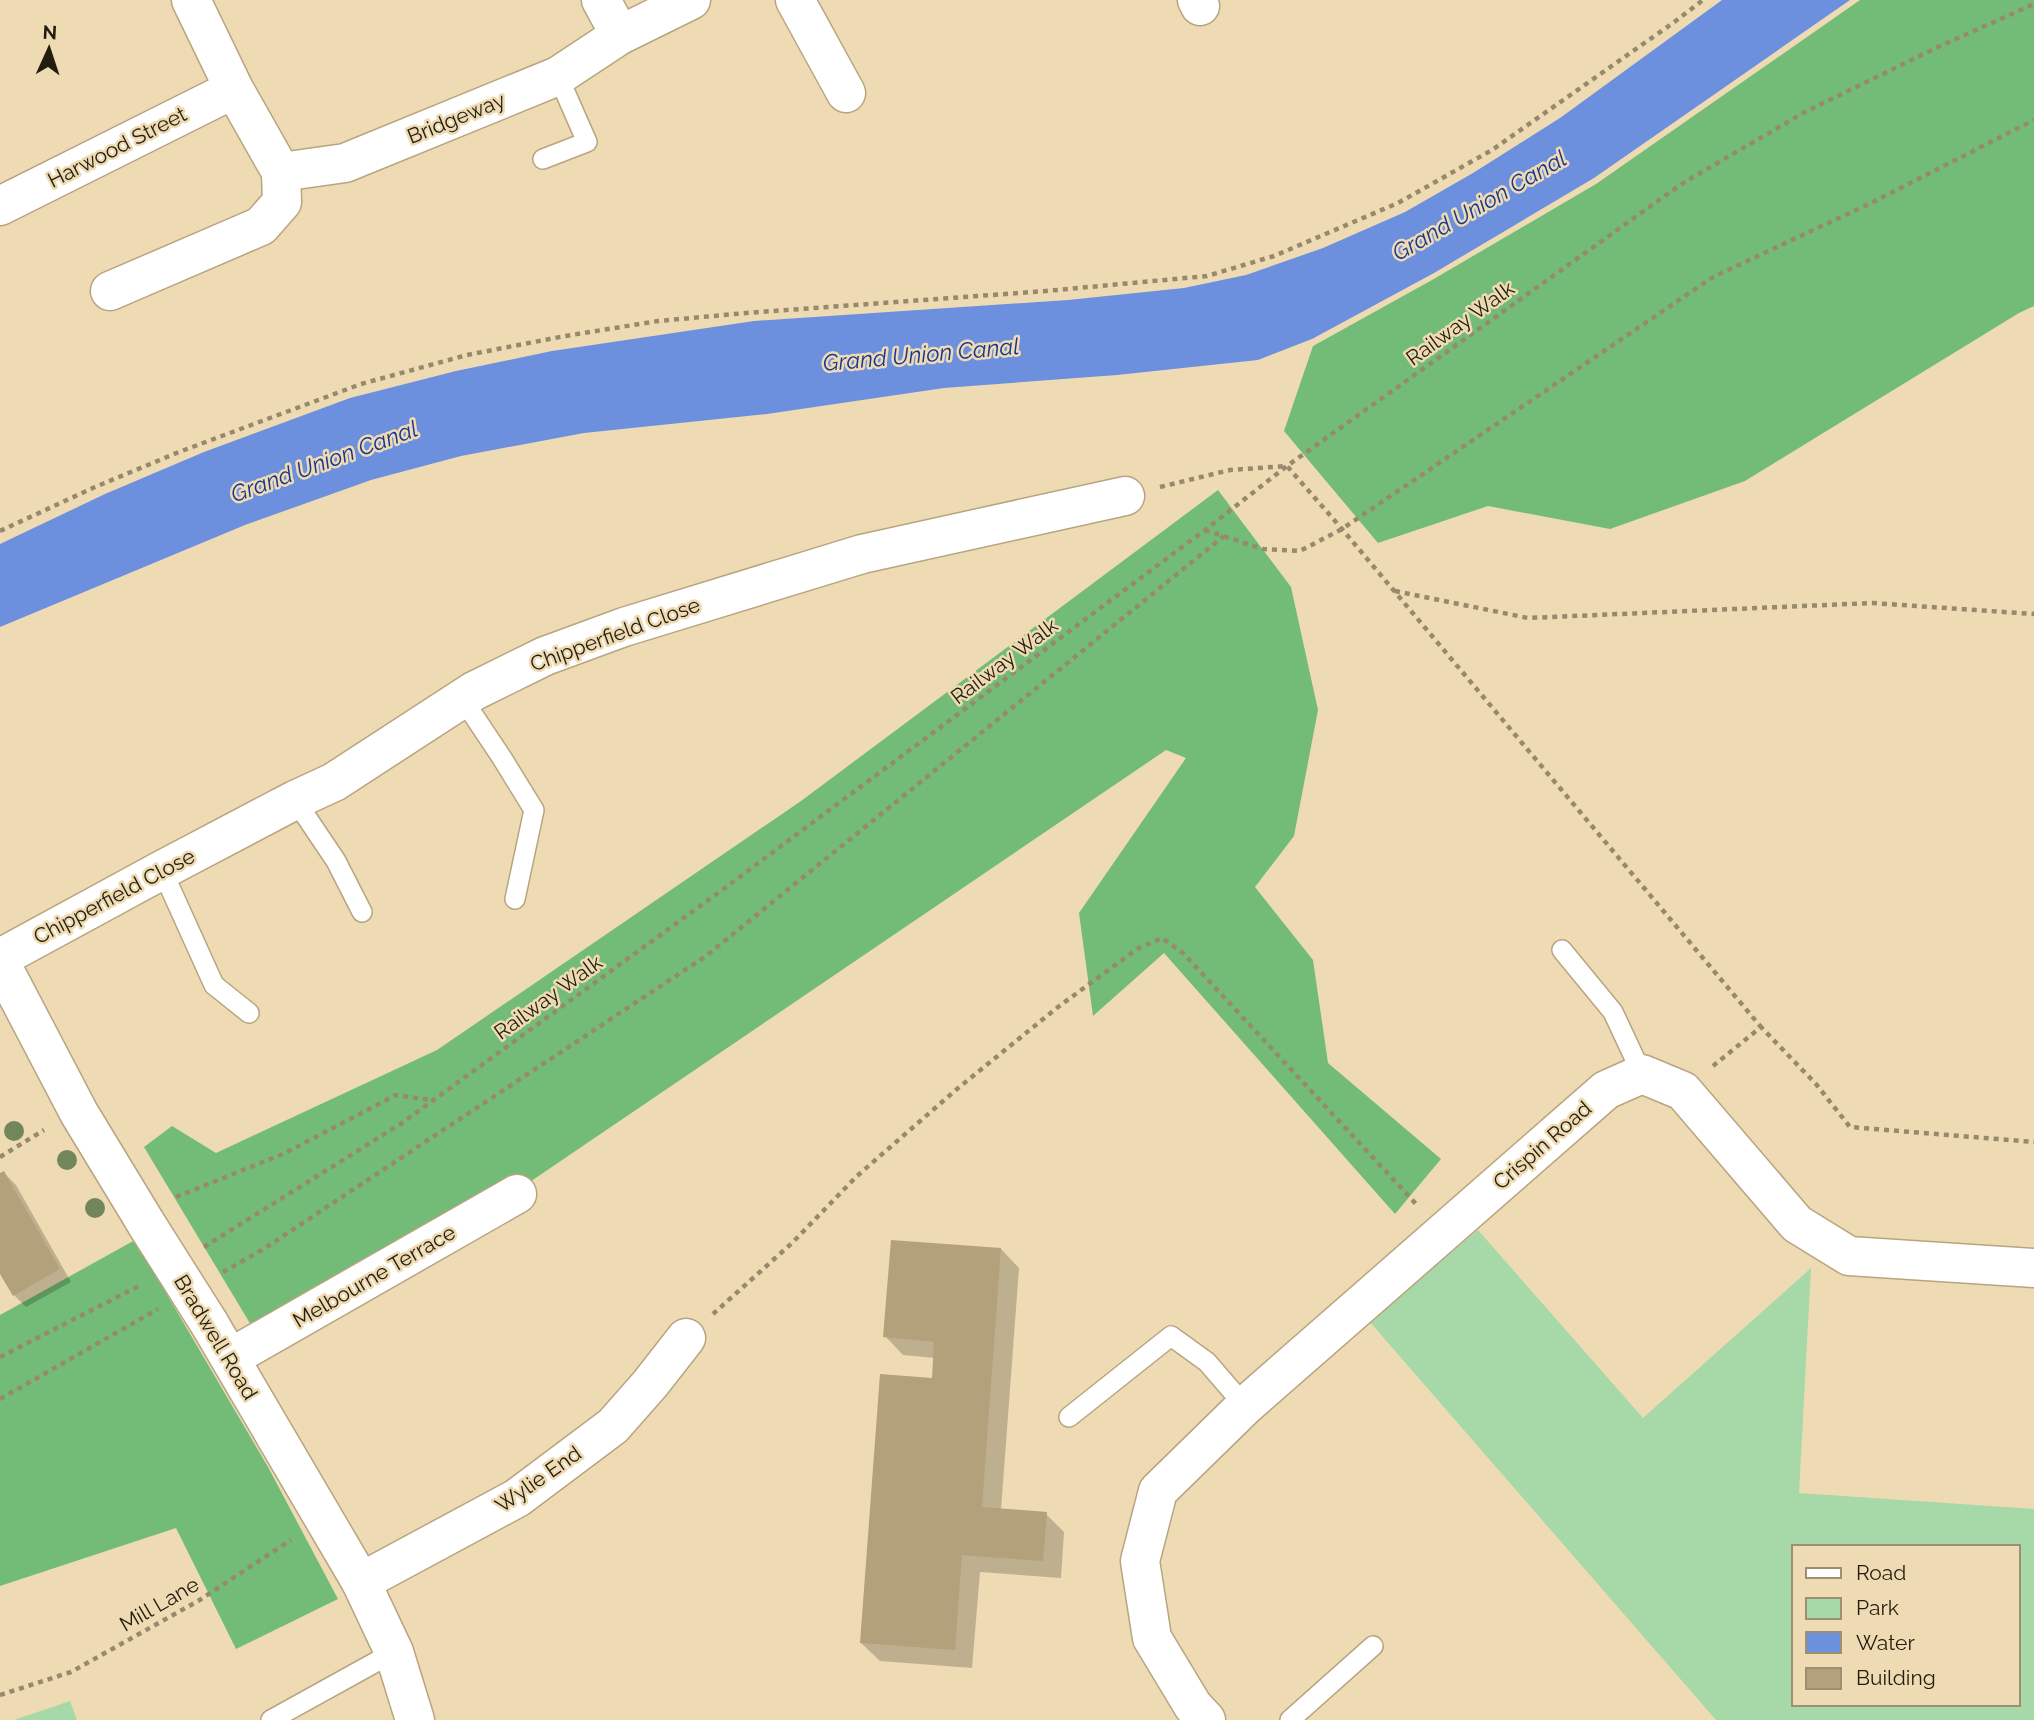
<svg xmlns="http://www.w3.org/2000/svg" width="2034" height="1720" viewBox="0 0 2034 1720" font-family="Raleway,sans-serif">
<rect width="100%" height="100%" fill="#eedbb3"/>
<path fill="#a6d9a7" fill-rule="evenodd" d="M1478 1230 1643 1418 1811 1268 1799 1493 2034 1509V1720H1716L1369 1321ZM1794 1547H2018V1704H1794Z
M70 1701 77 1720H14Z"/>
<path fill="#73bc77" d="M1860 0H2034V306L2019 313 1745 481 1610 529 1488 506 1378 543 1284 431 1313 346 1432 280 1596 184Z
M1218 490 1291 587 1318 710 1294 836 1255 887 1313 960 1328 1063 1441 1159 1395 1214 1164 953 1093 1016 1079 913 1186 758 1166 750 465 1226 251 1325 144 1147 172 1126 216 1153 437 1050 801 801Z
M135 1240 268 1467 338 1599 236 1649 176 1528 0 1586V1315Z"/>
<path fill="#6d90de" d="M1722 0H1850L1594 178 1434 273 1312 339 1258 360 1117 375 944 388 767 414 584 433 461 456 371 480 245 525 0 627V544L105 494 204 452 350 398 456 371 552 351 754 321 1068 300 1184 288 1246 275 1323 248 1405 212 1473 173 1560 118Z"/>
<path fill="#0003" d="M4 1173 16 1185 71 1282 26 1307 14 1295 0 1270V1175Z
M1001 1249 1019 1268 1001 1510 1046 1514 1064 1532 1061 1578 980 1572 972 1668 880 1661 861 1643 933 1380 935 1358 903 1355 885 1336Z"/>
<path fill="#b3a17c" d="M4 1171 60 1269 13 1296 0 1274V1173Z
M891 1240 1001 1248 982 1507 1047 1512 1043 1561 962 1555 955 1650 860 1643 880 1374 932 1378 934 1342 883 1337Z"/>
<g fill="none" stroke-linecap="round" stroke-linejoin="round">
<defs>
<path id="lane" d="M543 159 587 142 558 76
M462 698 502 758 534 810 515 899
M295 800 336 861 362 912
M162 870 214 985 249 1013
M1562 950 1613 1012 1642 1074
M1069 1417 1171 1336 1207 1362 1245 1406
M271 1720 394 1652
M1290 1720 1373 1646"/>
<path id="street" d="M601 0 620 35
M795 0 846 93
M1197 0 1200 6
M281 172 345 163 558 76 620 35 691 0
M0 206 234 89
M110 291 261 226 282 202 281 172 234 89 191 0
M0 958 162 870 295 800 334 782 474 691 545 656 624 627 862 554 1125 496
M230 1358 517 1194
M361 1582 517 1498 613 1426 650 1384 686 1338"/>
<path id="secondary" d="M0 962 79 1113 147 1225
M209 1323 361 1582 394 1652 415 1720
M1206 1720 1193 1706 1152 1638 1140 1561 1158 1491 1245 1406 1606 1090 1642 1074 1683 1091 1797 1224 1849 1256 2034 1268"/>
</defs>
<use href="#lane" stroke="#b8a580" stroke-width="22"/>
<use href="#street" stroke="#b8a580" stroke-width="41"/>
<use href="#secondary" stroke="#b8a580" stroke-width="41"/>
<path stroke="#97896c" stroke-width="4.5" stroke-dasharray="5 5" stroke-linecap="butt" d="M1160 487 1230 470 1287 466 1342 529 1761 1027
M1205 530 1263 549 1300 551 1342 529 1713 277 1871 203 2034 120
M0 531 95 487 179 452 361 384 467 355 565 336 658 321 746 313 1046 291 1207 276 1274 256 1398 203 1492 150 1673 23 1703 0
M1395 591 1528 618 1872 603 2034 614
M1713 1066 1761 1027 1816 1084 1850 1127 2034 1142
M0 1157 44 1130
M176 1197 283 1154 396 1095 431 1100
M204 1247 402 1123 718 893 1205 530 1287 466 1683 183 1805 112 1938 47 2034 4
M223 1272 262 1250 706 956 1224 536
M713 1314 792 1243 857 1176 957 1089 1058 1007 1137 949 1162 938 1183 953 1417 1205
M0 1357 139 1286
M0 1399 158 1309
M0 1695 71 1672 198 1601 291 1540"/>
<use href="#lane" stroke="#fff" stroke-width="19"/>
<use href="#street" stroke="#fff" stroke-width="38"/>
<use href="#secondary" stroke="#fff" stroke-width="38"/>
<defs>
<path id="secondary-bridge" d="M147 1225 209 1323"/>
</defs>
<use href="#secondary-bridge" stroke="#b8a580" stroke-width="41" stroke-linecap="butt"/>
<use href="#secondary-bridge" stroke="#fff" stroke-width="38"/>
</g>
<g fill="#72865c">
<circle cx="14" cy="1131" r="10"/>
<circle cx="67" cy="1160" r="10"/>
<circle cx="95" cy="1208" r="10"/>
</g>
<g text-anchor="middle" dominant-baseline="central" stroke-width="5" stroke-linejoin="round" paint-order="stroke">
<g font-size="21" fill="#241d0e" stroke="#eedbb3">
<text transform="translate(456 118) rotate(-22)">Bridgeway</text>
<text transform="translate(117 147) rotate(-27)">Harwood Street</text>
<text transform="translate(1460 323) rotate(-36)">Railway Walk</text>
<text transform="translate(615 634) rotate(-20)">Chipperfield Close</text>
<text transform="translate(1004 661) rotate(-37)">Railway Walk</text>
<text transform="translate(114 896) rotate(-28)">Chipperfield Close</text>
<text transform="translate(548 997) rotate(-36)">Railway Walk</text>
<text transform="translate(1542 1145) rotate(-41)">Crispin Road</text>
<text transform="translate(374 1276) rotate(-30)">Melbourne Terrace</text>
<text transform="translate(216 1337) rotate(59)">Bradwell Road</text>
<text transform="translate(538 1479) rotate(-35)">Wylie End</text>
<text transform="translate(159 1604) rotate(-30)">Mill Lane</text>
</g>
<g font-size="23" font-style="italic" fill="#183690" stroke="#eedbb3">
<text transform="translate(1479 205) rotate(-30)">Grand Union Canal</text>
<text transform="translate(921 354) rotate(-5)">Grand Union Canal</text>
<text transform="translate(324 461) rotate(-20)">Grand Union Canal</text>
</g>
</g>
<rect x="1792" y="1545" width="228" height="161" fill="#eedbb3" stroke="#9d8f71" stroke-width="2"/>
<rect x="1806" y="1568" width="35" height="10" fill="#ffffff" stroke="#9d8f71" stroke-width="2"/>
<text x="1856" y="1580" font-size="21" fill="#241d0e">Road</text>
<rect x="1806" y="1598" width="35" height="21" fill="#a6d9a7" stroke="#9d8f71" stroke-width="2"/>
<text x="1856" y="1615" font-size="21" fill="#241d0e">Park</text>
<rect x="1806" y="1632" width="35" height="21" fill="#6d90de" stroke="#9d8f71" stroke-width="2"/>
<text x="1856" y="1650" font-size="21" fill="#241d0e">Water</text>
<rect x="1806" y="1668" width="35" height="21" fill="#b3a17c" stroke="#9d8f71" stroke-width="2"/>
<text x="1856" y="1685" font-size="21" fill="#241d0e">Building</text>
<g transform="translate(49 49) rotate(3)" stroke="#eedbb3" stroke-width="5" paint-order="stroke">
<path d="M0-5L12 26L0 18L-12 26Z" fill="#241d0e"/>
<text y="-10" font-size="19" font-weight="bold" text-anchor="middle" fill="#241d0e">N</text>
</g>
</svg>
